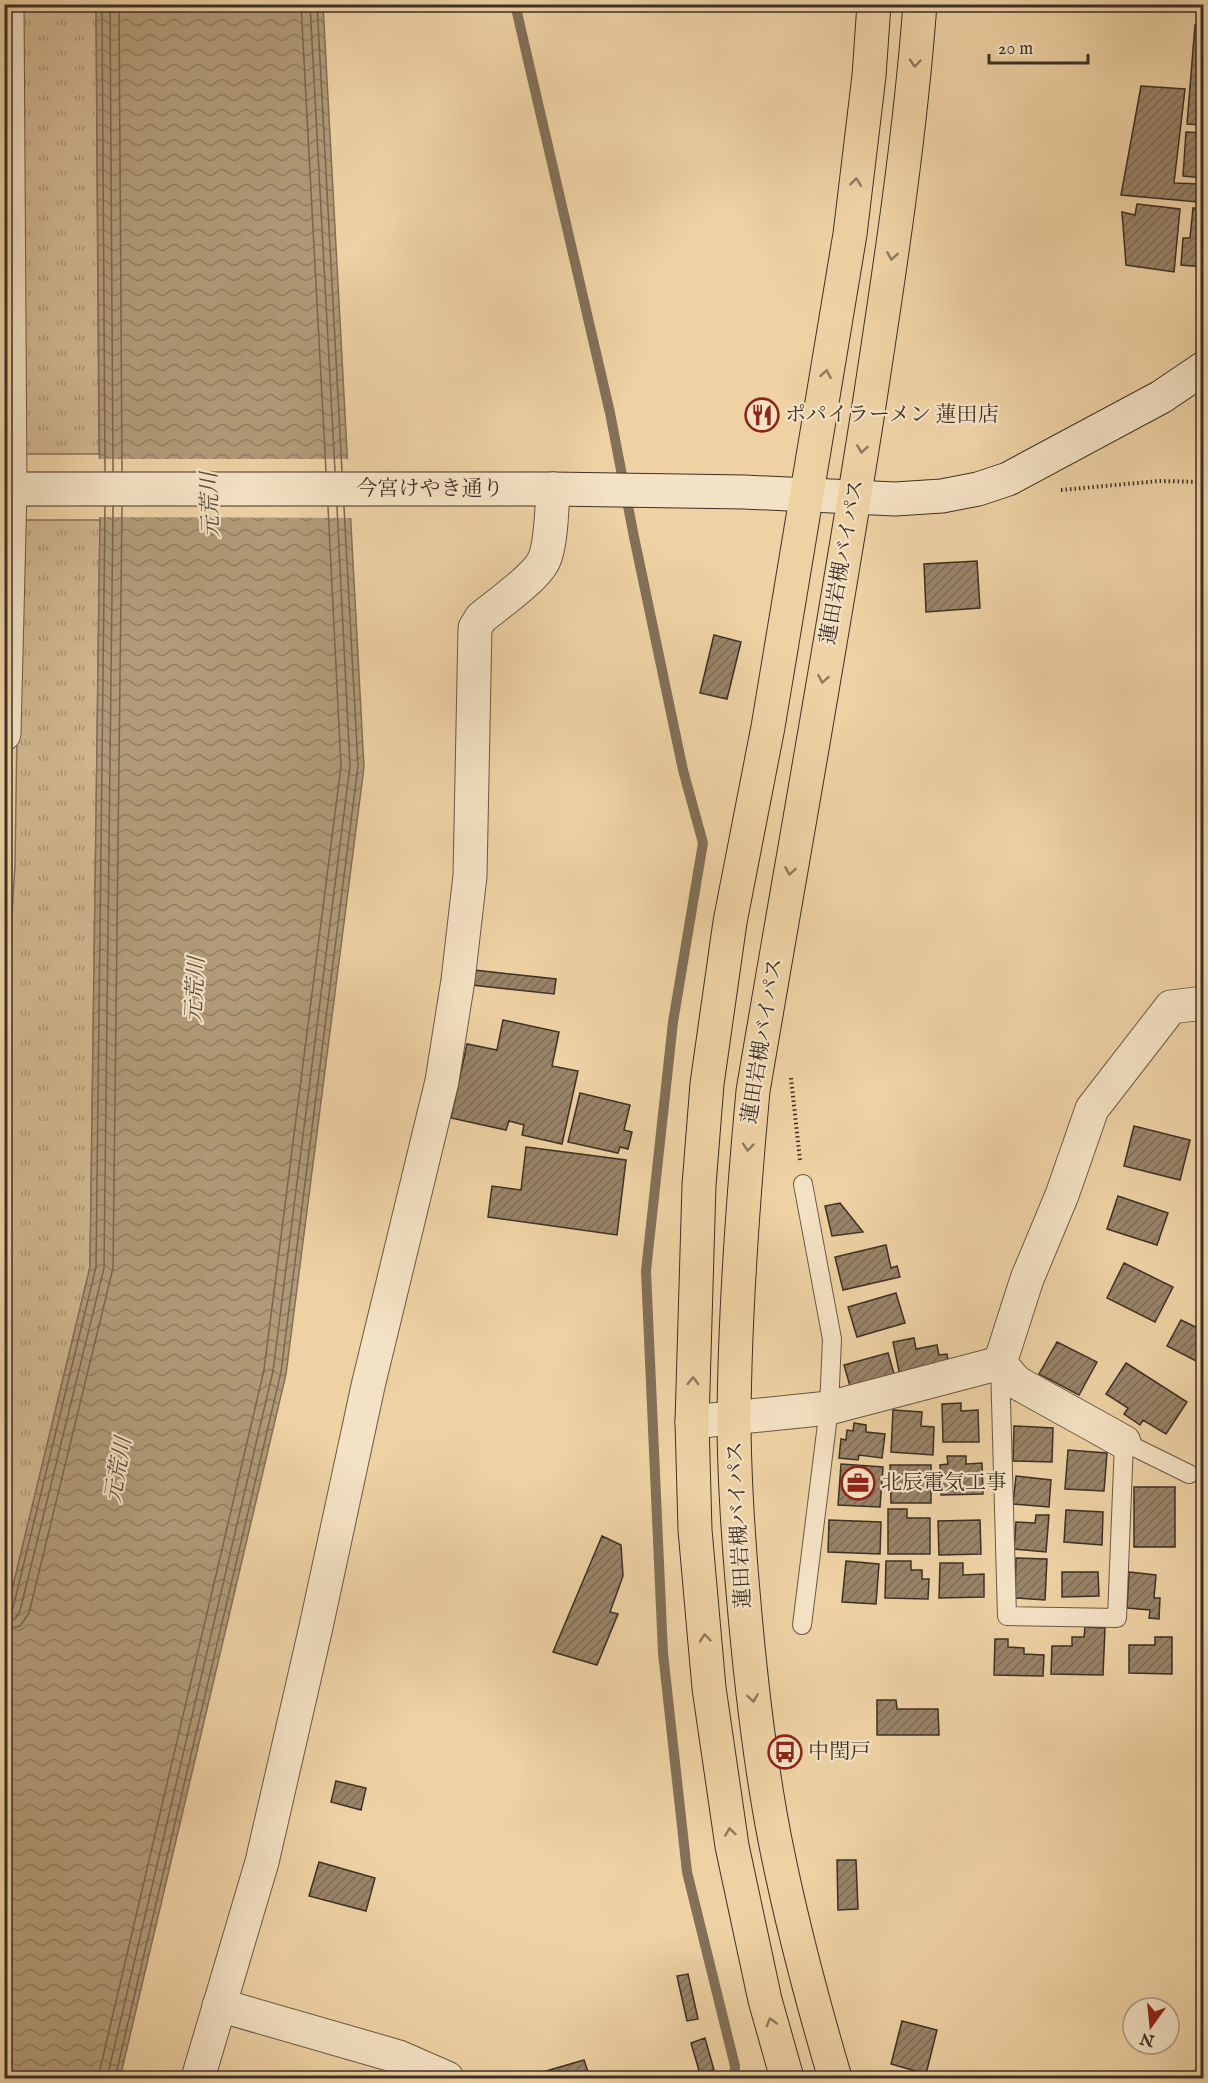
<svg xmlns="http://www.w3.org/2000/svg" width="1208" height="2083" viewBox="0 0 1208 2083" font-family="'IM FELL English','Noto Serif JP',serif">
<defs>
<pattern id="grass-tufts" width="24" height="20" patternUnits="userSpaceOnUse" patternTransform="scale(1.5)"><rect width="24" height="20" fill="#d0b68f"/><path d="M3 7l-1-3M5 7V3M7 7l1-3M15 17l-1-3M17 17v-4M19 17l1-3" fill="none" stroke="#aa9475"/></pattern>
<pattern id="water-waves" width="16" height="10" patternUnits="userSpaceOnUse" patternTransform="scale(1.5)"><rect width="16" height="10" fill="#b29b79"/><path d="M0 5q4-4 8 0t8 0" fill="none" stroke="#927f63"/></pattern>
<pattern id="building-hatch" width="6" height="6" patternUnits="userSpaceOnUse" patternTransform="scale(1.5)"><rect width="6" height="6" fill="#998468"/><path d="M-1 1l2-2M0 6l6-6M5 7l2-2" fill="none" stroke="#7e6c55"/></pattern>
</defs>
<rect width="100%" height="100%" fill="#eed2a4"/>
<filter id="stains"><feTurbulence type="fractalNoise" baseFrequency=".00333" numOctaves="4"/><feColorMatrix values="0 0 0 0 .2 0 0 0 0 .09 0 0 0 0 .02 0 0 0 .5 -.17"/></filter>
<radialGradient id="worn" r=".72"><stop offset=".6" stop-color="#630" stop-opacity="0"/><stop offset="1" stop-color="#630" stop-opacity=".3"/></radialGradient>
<path fill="url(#grass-tufts)" stroke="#86735a" stroke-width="1.5" d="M19 5H96L99 454H21Z
M20 520H100L90 1267 5 1619 4 1042 15 866Z"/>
<path fill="url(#water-waves)" stroke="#837058" stroke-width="1.5" d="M96 5H323L364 767 286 1374 120 2078H5V1619L90 1267 100 520Z"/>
<path fill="#eed2a4" d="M96 459H351L354 518 97 517Z"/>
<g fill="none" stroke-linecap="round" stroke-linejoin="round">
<path stroke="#786650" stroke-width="1.5" d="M102 4 105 471
M110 4 113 471
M119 4 122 471
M301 4 326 471
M310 4 335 471
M317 4 342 471
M4 1614 10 1613 13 1608 96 1267 105 507
M4 1621 15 1619 20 1611 104 1268 113 507
M4 1630 20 1626 29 1613 113 1268 122 507
M98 2078 264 1370 341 766 328 507
M107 2078 273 1371 350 766 337 507
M115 2078 281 1372 358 766 344 507"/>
<path stroke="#837058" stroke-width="10" d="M515 4 610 413 634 537 683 770 703 843 673 1022 646 1271 663 1653 687 1872 735 2066 734 2078"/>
</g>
<path fill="url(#building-hatch)" stroke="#3d3026" stroke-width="1.5" d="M1195 25 1204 26V125L1187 124Z
M1141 86 1185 89 1174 183 1200 184 1198 202 1121 195Z
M1186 132 1204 133V178L1183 176Z
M1137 204 1180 209 1174 272 1126 265 1122 212 1135 215Z
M1193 208 1204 209V267L1181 265 1183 238H1190Z
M977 561 980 608 926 612 924 564Z
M714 635 741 642 727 699 700 693Z
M474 970 556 979 554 994 472 985Z
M503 1020 559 1032 552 1066 578 1071 562 1144 522 1135 524 1125 509 1121 506 1130 451 1118 467 1044 497 1050Z
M580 1093 630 1105 624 1130 632 1132 628 1149 620 1147 618 1153 568 1142Z
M1134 1126 1190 1140 1180 1180 1124 1166Z
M526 1147 626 1160 617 1235 488 1217 492 1186 521 1190Z
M1118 1196 1168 1213 1157 1245 1107 1229Z
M840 1203 863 1232 832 1236 825 1206Z
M886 1245 891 1268 897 1266 900 1277 843 1290 835 1257Z
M1124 1263 1173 1287 1155 1322 1107 1298Z
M896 1293 905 1323 857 1337 848 1307Z
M1181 1320 1204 1331V1365L1167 1346Z
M914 1338 916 1349 937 1345 939 1355 947 1354 949 1367 900 1376 893 1342Z
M1057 1342 1097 1362 1079 1395 1039 1374Z
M888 1353 896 1381 852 1393 844 1365Z
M1126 1363 1187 1402 1166 1434 1143 1420 1140 1425 1124 1414 1128 1408 1106 1394Z
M961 1403V1411L978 1410 979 1442H943L942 1404Z
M893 1410 922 1412 921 1426 934 1427 933 1455 891 1452Z
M854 1423 866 1425V1432L885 1434 882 1458 859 1455 858 1460 839 1458 841 1439 846 1440 847 1430 853 1431Z
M1014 1426 1053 1428 1052 1462 1013 1461Z
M1068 1450 1107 1453 1104 1491 1065 1489Z
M947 1456H966V1464L982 1463 983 1494 941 1495 940 1465 948 1464Z
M841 1464 883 1467 880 1507 838 1505Z
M890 1465H931V1503H891Z
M1016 1476 1051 1480 1049 1507 1013 1504Z
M1134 1487H1175V1547H1134Z
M888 1509H907V1518H930V1554H888Z
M1066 1510 1103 1512 1102 1545 1064 1542Z
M1036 1515H1049L1046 1552 1014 1549 1016 1522 1035 1523Z
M829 1520 881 1522 880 1554 828 1552Z
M980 1520 981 1554 939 1555 938 1521Z
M602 1536 621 1545 623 1576 610 1612 618 1614 597 1665 553 1652Z
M1016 1558 1047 1559 1045 1600 1015 1598Z
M846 1561 879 1564 876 1604 842 1602Z
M886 1561H911V1570H922V1579H929L928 1599 885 1598Z
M940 1563H963V1575L984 1574V1597L939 1598Z
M1062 1572H1098L1099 1596 1062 1597Z
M1129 1572 1156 1575 1154 1598H1160L1159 1619 1149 1618 1150 1610 1127 1608Z
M1085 1627 1105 1628 1103 1675 1051 1674 1052 1646H1072V1637H1084Z
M1155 1637H1172V1674L1129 1673V1645H1155Z
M995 1639H1008V1647L1024 1648V1654L1044 1655 1043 1676 994 1675Z
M877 1700H896L897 1709H938L939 1735H877Z
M336 1781 366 1788 361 1810 331 1802Z
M837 1860H856L858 1909 838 1910Z
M319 1862 375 1878 366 1911 309 1896Z
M688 1974 698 2019 687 2021 677 1976Z
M902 2021 937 2030 926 2074 891 2064Z
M705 2038 714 2070 700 2074 691 2043Z
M584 2060 590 2078H522Z"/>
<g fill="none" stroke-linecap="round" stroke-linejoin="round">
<defs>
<path id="lane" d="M1000 1365 1007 1616 1117 1618 1124 1442 1189 1474
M802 1625 829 1408 832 1339 803 1184"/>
<path id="street" d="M4 734 10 489 7 4
M1000 1363 1016 1382 1124 1442
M692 1422 829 1408 1000 1363 1027 1279 1062 1195 1092 1109 1171 1007 1204 1003
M219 2005 399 2057 447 2078
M198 2078 262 1862 316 1627 368 1386 442 1081 458 980 470 876 475 628 481 618C497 605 534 579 543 562 551 548 552 507 553 489"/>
<path id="secondary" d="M4 489H553L744 492 895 499 942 496 978 489 1008 479 1161 397 1204 368"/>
<path id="highway" d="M787 2078 765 2000 732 1846 709 1688 695 1530 692 1422 699 1185 707 1084 730 922 768 727 850 234 869 76 874 4
M835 2078C812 2000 791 1921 775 1840 759 1758 750 1675 743 1592 738 1534 734 1475 734 1417 735 1308 743 1199 753 1091 792 861 834 630 870 399 890 268 910 137 920 4"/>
</defs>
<use href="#lane" stroke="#695846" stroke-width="20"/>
<use href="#street" stroke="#695846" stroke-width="35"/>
<use href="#secondary" stroke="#3d3026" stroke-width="35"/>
<use href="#highway" stroke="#3d3026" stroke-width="35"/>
<path stroke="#3d3026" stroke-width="4" stroke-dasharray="1.5 3" stroke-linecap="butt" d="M1061 490 1159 481 1204 482
M791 1078 800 1160"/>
<use href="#lane" stroke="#f4e2c4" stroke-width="18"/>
<use href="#street" stroke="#f4e2c4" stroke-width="33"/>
<use href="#secondary" stroke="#f4e2c4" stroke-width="33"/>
<use href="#highway" stroke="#eed2a4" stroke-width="33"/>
</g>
<defs><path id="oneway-chevron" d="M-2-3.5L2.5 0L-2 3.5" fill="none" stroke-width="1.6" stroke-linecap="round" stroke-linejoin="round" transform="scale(1.5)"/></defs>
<g stroke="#8d795f">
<use href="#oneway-chevron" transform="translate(915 63) rotate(95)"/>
<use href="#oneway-chevron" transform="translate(856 182) rotate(-83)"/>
<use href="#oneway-chevron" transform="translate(892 256) rotate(99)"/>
<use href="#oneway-chevron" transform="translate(826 374) rotate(-80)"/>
<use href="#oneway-chevron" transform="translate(862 449) rotate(99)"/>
<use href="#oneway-chevron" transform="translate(823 679) rotate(100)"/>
<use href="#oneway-chevron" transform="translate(790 871) rotate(100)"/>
<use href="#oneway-chevron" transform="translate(748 1147) rotate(95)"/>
<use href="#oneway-chevron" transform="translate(693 1381) rotate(-89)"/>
<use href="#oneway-chevron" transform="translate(705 1638) rotate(-95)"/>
<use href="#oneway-chevron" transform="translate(753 1698) rotate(81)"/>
<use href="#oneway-chevron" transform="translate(730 1832) rotate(-98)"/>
<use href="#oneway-chevron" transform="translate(771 2022) rotate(-106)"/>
</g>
<defs>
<symbol id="restaurant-ring" viewBox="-11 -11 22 22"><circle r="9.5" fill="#f4e2c4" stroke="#8f2418" stroke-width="1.5"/><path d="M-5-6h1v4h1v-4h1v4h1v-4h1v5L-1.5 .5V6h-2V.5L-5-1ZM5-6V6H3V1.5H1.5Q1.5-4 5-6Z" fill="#8f2418"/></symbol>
<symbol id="office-ring" viewBox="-11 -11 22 22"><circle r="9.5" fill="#f4e2c4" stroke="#8f2418" stroke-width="1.5"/><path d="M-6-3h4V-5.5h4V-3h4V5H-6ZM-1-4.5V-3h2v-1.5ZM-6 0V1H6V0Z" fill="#8f2418"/></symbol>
<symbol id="bus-ring" viewBox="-11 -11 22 22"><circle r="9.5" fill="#f4e2c4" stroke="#8f2418" stroke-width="1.5"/><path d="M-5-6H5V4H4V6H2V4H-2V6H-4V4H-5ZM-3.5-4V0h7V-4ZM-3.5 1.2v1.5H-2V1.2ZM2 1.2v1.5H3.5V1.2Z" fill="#8f2418"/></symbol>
</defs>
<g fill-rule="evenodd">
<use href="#restaurant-ring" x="743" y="396" width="38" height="38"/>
<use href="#office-ring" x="839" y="1464" width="38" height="38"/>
<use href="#bus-ring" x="766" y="1733" width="38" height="38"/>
</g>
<g text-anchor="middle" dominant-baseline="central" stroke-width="4.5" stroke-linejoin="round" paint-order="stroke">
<g font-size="21" fill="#3d3026" stroke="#f4e2c4" text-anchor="start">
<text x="785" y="415">ポパイラーメン 蓮田店</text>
<text x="881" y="1483">北辰電気工事</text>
<text x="808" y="1752">中閏戸</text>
</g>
<g font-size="21" fill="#3d3026" stroke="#f4e2c4">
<text x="430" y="489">今宮けやき通り</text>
<text transform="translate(843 562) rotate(-80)">蓮田岩槻バイパス</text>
<text transform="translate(763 1041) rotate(-81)">蓮田岩槻バイパス</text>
<text transform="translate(740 1525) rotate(-93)">蓮田岩槻バイパス</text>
</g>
<g font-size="22" font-style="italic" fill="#5a4b3b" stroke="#f4e2c4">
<text transform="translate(211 505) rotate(-92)">元荒川</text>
<text transform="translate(196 990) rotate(-87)">元荒川</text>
<text transform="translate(119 1470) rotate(-80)">元荒川</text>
</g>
</g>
<rect width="1208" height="2083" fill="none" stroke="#eed2a4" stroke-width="24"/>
<rect x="6" y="6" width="1196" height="2071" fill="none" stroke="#3d3026" stroke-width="3"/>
<rect x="12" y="12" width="1184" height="2059" fill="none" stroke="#3d3026" stroke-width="1.5"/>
<g transform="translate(1151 2026) rotate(195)"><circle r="28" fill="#f4e2c4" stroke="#ab9b85" stroke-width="1.5"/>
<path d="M0-4.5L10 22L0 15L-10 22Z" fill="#8f2418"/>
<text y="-9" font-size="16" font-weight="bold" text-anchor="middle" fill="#3d3026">N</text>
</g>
<path d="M989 54v9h99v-9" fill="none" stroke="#3d3026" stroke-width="3"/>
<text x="998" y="54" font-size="18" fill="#3d3026" stroke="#f4e2c4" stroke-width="4.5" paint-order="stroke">20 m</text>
<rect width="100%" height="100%" filter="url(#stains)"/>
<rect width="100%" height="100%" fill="url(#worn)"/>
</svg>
